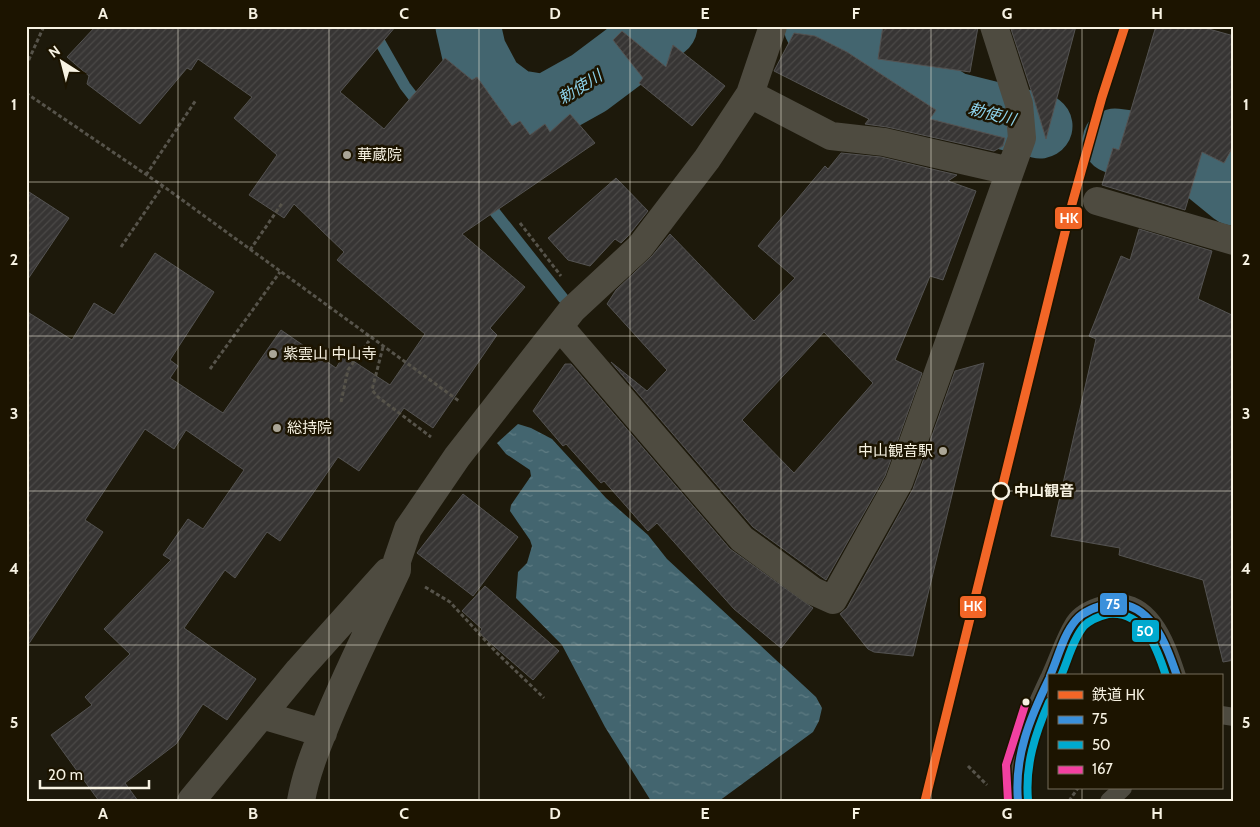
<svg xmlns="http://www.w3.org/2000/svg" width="1260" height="827" viewBox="0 0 1260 827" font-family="Cabin,'Noto Sans JP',sans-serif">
<defs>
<pattern id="water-ripples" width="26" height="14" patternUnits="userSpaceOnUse" patternTransform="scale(1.25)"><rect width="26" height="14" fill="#43656f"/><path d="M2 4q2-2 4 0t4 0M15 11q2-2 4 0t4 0" fill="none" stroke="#5f7c83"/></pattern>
<pattern id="building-hatch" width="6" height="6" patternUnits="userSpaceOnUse" patternTransform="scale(1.25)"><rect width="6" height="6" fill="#373534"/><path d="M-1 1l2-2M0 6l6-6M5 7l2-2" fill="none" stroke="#4b4947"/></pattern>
</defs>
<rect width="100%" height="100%" fill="#1d190b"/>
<path fill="url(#water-ripples)" d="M518 424 531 428 552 439 606 498 648 535 667 559 816 697 822 708 819 721 813 732 719 801H651L605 727 562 645 516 598 518 572 527 563 532 546 530 540 510 511 511 505 531 476 530 470 506 454 497 443Z"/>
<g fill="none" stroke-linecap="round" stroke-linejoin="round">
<path stroke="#43656f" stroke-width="11" d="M373 30 405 86 422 108
M486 201 563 298"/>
<path stroke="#43656f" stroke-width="65" d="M468 26 474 52 491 84 515 102 546 107 589 83 665 26
M816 26 859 45 952 104 1040 126
M1115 141 1162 147 1196 162 1234 193"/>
</g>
<path fill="url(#building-hatch)" stroke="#545352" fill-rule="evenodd" d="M96 26H396L340 92 384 129 445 58 472 80 477 77 512 126 520 121 530 135 545 124 550 132 570 114 595 143 462 234 525 287 490 328 497 335 433 428 404 408 359 471 338 457 280 541 267 532 235 578 225 570 184 628 256 679 227 720 203 704 176 744 125 783 138 801H99L51 735 92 705 85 697 130 654 104 629 171 560 163 555 188 519 203 529 244 470 186 430 174 449 145 429 85 520 103 532 26 648V311L72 340 94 303 114 315 155 253 214 292 170 360 178 366 170 378 223 413 281 330 336 368 344 355 390 385 425 334 337 260 344 252 294 204 284 218 249 195 277 155 234 118 252 97 198 59 191 70 187 68 140 124 87 84 89 76 67 57Z
M883 26 978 27 970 72 878 59Z
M1010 26H1076L1046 139 1034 99Z
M1156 26H1198L1234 36V145L1224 163 1202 152 1185 210 1102 185 1113 148 1119 150Z
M622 31 666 67 673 45 725 86 692 126 639 83 643 78 613 40Z
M794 33 815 36 847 52 936 110 930 119 1005 138 1003 146 994 151 887 127 865 124 869 119 774 71Z
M841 153 881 157 957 175 948 181 976 191 943 280 930 276 895 360 922 373 885 476 826 580 753 527 611 362 647 391 667 370 607 304 616 290 652 256 670 234 754 321 795 278 758 246 825 166 828 169ZM824 332 873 383 794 473 742 420Z
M616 178 648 211 628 236 621 243 615 239 590 266 568 260 548 238Z
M26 190 69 218 26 282Z
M1139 229 1212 251 1198 299 1234 316V660L1223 662 1203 580 1119 555 1120 548 1051 536 1096 339 1089 336 1121 256 1130 260Z
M984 363 913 656 874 652 868 649 840 614 847 608 913 489 955 371Z
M565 364H571L730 549 813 608 781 648 734 609 657 523 648 531 604 481 601 483 566 444 563 446 533 411Z
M463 494 518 537 473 596 417 553Z
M485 586 559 651 533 680 479 633 482 629 462 611Z"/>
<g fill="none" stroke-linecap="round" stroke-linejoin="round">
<path stroke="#56534a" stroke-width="3" stroke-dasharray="4 2.5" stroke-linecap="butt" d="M26 66 44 26
M26 93 163 186 459 401
M146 175 196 100
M520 223 561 276
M121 247 162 187
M250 250 283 202
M383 347 372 390 378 397 431 437
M210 369 280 272
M341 402 348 370 369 341
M425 587 450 602 497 653 544 698
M968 766 987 785
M1069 801 1078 788"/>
<path stroke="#4e4b40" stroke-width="18" d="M1050 676C1058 659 1064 639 1074 623 1080 614 1092 608 1103 605 1149 593 1166 642 1177 676
M1221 715 1234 717
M1018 801C1011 759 1031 716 1049 678
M1109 801 1123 788"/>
<path stroke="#4e4b40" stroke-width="28" d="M750 94 773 26
M560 327 742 539 813 591 833 600 899 482 1022 138 1019 104 994 26
M262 715 323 733
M191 801 299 670 387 572
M301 801C306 772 318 744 329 717 350 667 374 619 397 570V561L408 529 457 457 572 310 640 247 707 159 750 94 831 136 884 142 1010 171"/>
<path stroke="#4e4b40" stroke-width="28" d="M1097 201 1234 241"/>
<defs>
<path id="bus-1" d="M1050 676C1058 658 1063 635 1076 620 1085 610 1098 606 1110 604 1151 600 1166 644 1177 676
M1018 801C1014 756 1030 718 1049 679"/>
<path id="bus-2" d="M1061 676C1068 660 1073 639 1084 626 1090 620 1100 616 1108 614 1144 610 1157 648 1166 676
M1028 800C1025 765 1035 734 1049 702"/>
<path id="bus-3" d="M1008 801 1006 765 1026 702"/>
</defs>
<use href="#bus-1" stroke="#1c1400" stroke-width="11"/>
<use href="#bus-2" stroke="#1c1400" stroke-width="11"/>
<use href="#bus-3" stroke="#1c1400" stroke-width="11"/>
<use href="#bus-1" stroke="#3a90db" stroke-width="8"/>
<use href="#bus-2" stroke="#00a9ce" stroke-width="8"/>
<use href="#bus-3" stroke="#f240a1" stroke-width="8"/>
<defs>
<path id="rail-1" d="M925 801 1072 204 1102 97 1125 26"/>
</defs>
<use href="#rail-1" stroke="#1c1400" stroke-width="12"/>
<use href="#rail-1" stroke="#f26627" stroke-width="9"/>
</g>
<path fill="none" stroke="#f7f2e2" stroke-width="1" stroke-opacity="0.55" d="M178 26V801M329 26V801M479 26V801M630 26V801M781 26V801M931 26V801M1082 26V676M26 182H1234M26 336H1234M26 491H1234M26 645H1234M1082 788V801"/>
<g fill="#aba697" stroke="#1c1400" stroke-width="2">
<circle cx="347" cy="155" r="5"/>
<circle cx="273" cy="354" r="5"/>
<circle cx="277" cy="428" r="5"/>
<circle cx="943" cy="451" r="5"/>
</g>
<circle fill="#1c1400" stroke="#f7f2e2" stroke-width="2.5" cx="1001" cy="491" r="8"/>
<circle fill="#f7f2e2" stroke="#1c1400" stroke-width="2" cx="1026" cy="702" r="4.5"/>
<g text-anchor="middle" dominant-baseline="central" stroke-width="5" stroke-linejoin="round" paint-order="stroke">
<g font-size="15" fill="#f7f2e2" stroke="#1c1400" text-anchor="start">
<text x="357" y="155">華蔵院</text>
<text x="283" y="354">紫雲山 中山寺</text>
<text x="287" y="428">総持院</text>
<text x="933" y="451" text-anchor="end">中山観音駅</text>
</g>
<g font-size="15" font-weight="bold" fill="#f7f2e2" stroke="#1c1400" text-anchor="start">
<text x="1014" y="491">中山観音</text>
</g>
<g font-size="16" font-style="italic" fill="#8dd2ea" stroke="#1c1400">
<text transform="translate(580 87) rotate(-32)">勅使川</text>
<text transform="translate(992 114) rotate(14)">勅使川</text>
</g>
</g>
<g stroke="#1c1400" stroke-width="2">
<rect x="1054" y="206" width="29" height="24" rx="5" fill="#f26627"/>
<rect x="1099" y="592" width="29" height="24" rx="5" fill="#3a90db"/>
<rect x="959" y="595" width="28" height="24" rx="5" fill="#f26627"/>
<rect x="1131" y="619" width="29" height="24" rx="5" fill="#00a9ce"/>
</g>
<g font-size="14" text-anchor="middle" font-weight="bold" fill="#fff">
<text x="1069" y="223">HK</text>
<text x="1113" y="609">75</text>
<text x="973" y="611">HK</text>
<text x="1145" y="636">50</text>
</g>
<rect width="1260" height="827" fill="none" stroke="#1c1400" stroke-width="55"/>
<rect x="1048" y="674" width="175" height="115" fill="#1c1400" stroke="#746d5a"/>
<rect x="1058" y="691" width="25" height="8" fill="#f26627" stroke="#746d5a"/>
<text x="1092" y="700" font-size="15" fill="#f7f2e2">鉄道 HK</text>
<rect x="1058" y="716" width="25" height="8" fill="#3a90db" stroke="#746d5a"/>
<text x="1092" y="724" font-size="15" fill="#f7f2e2">75</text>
<rect x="1058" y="741" width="25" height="8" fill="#00a9ce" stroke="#746d5a"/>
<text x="1092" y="750" font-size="15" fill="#f7f2e2">50</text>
<rect x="1058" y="766" width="25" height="8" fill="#f240a1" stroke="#746d5a"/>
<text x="1092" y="774" font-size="15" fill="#f7f2e2">167</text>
<g transform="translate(62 62) rotate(324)" stroke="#1c1400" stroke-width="4" paint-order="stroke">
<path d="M0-4L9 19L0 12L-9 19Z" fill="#f7f2e2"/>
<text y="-8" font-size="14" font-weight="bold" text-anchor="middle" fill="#f7f2e2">N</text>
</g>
<path d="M40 780v8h109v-8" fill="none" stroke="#f7f2e2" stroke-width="2.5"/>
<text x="48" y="780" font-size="15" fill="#f7f2e2" stroke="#1c1400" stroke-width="4" paint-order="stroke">20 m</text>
<rect x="28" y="28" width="1204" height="772" fill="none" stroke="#f7f2e2" stroke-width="2"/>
<g font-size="16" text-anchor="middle" font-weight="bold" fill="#f7f2e2">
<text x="103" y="19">A</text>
<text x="253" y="19">B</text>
<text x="404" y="19">C</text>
<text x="555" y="19">D</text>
<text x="705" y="19">E</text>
<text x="856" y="19">F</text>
<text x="1007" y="19">G</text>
<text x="1157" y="19">H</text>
<text x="14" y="110">1</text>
<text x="1246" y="110">1</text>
<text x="14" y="265">2</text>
<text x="1246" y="265">2</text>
<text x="14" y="419">3</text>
<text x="1246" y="419">3</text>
<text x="14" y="574">4</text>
<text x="1246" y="574">4</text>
<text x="14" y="728">5</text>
<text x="1246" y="728">5</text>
<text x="103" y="819">A</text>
<text x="253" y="819">B</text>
<text x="404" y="819">C</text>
<text x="555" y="819">D</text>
<text x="705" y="819">E</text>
<text x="856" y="819">F</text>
<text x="1007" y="819">G</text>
<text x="1157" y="819">H</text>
</g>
</svg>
